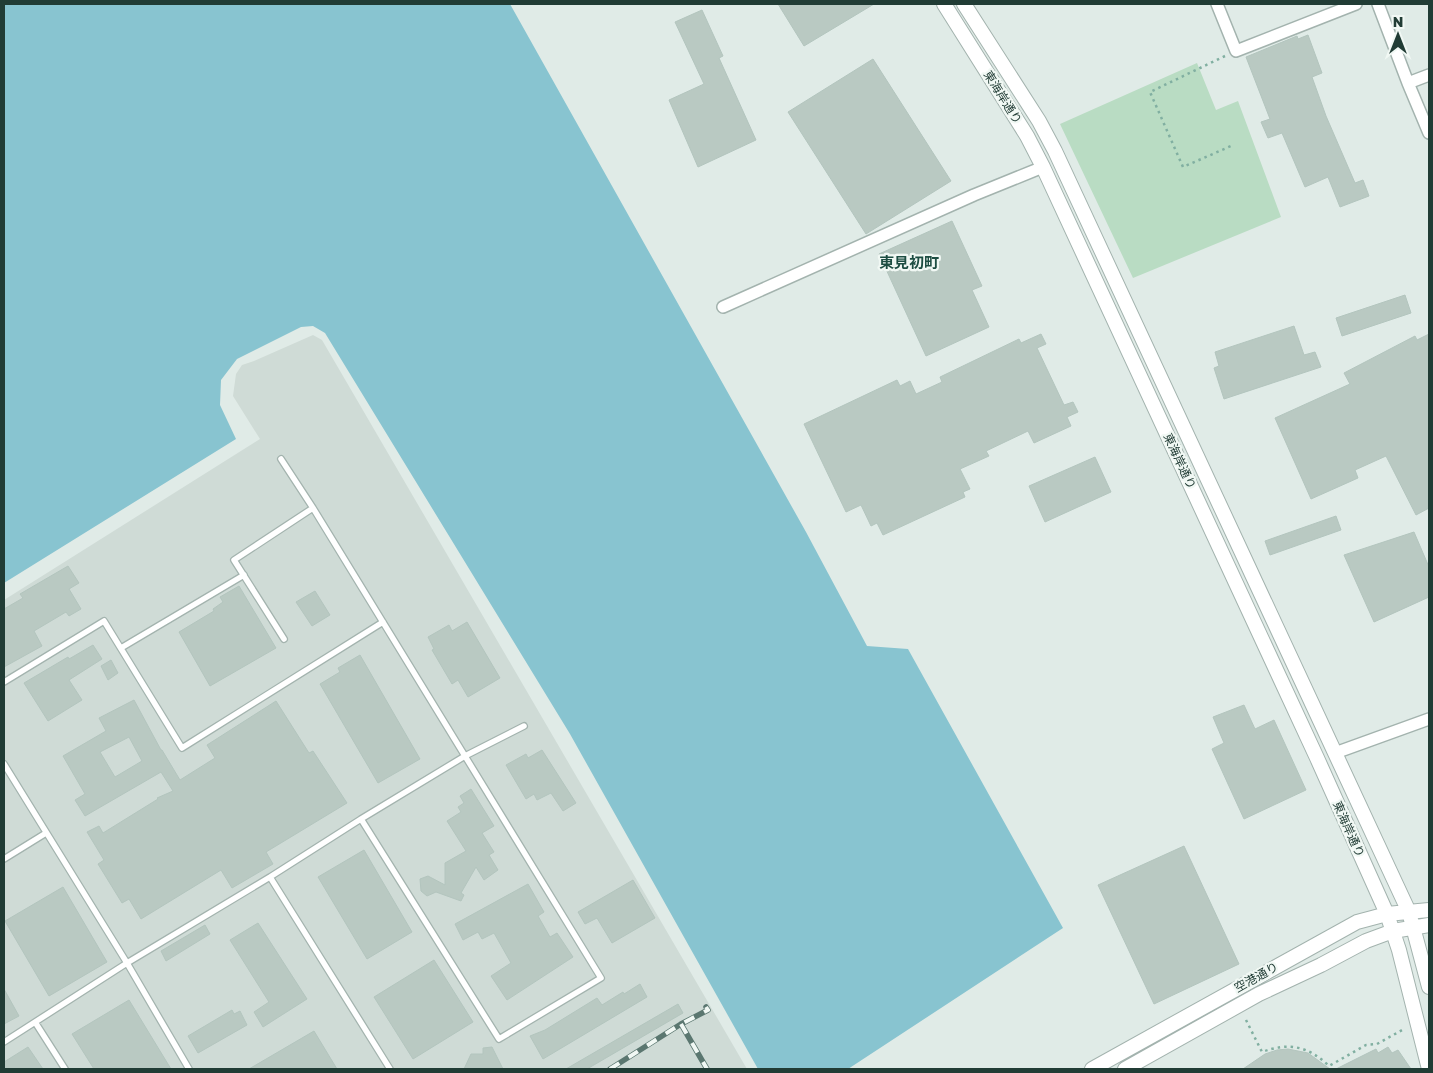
<svg xmlns="http://www.w3.org/2000/svg" width="1433" height="1073" viewBox="0 0 1433 1073" font-family="'Golos Text','Noto Sans JP',sans-serif">
<rect width="100%" height="100%" fill="#e0ebe7"/>
<path fill="#cfdbd6" d="M313 335 322 340 747 1069H4V600L260 439 233 396 236 374 242 365 254 361Z"/>
<path fill="#b9dcc3" d="M1197 63 1216 110 1238 101 1281 217 1133 278 1060 124Z"/>
<path fill="#88c4d0" d="M4 4H510L806 532 867 646 908 649 1063 928 848 1069H758L570 734 325 333 313 326 301 327 237 359 221 380 220 405 236 439 4 583Z"/>
<path fill="#b9c9c2" stroke="#b3c5be" fill-rule="evenodd" d="M778 4H874L804 46Z
M702 10 723 56 719 58 756 140 698 167 669 100 704 84 675 22Z
M1308 35 1322 73 1312 77 1326 116 1355 183 1363 180 1369 196 1340 207 1328 177 1305 187 1282 133 1268 138 1261 122 1270 119 1246 57 1297 36 1298 39Z
M873 59 951 181 866 234 788 112Z
M952 221 982 286 972 290 989 327 926 356 879 254Z
M1405 295 1411 313 1342 336 1336 318Z
M1294 326 1304 355 1315 352 1321 367 1224 399 1214 368 1219 366 1215 352Z
M1041 334 1046 344 1037 348 1064 405 1073 402 1078 412 1067 417 1071 426 1034 443 1028 431 986 451 989 456 960 469 970 489 963 492 965 497 883 535 877 523 871 526 861 505 846 512 804 424 897 380 900 386 910 381 916 394 942 382 940 377 1019 339 1021 343Z
M1429 334V508L1416 515 1386 456 1355 470 1358 478 1311 499 1275 418 1350 384 1344 373 1415 336 1417 340Z
M1095 457 1111 492 1045 522 1029 486Z
M1336 516 1341 530 1270 555 1265 541Z
M1414 532 1429 567V597L1374 622 1344 555Z
M68 566 79 583 69 589 81 609 69 616 66 612 34 631 42 646 4 667V609L23 598 20 594Z
M239 586 276 648 210 686 179 632 214 611 213 609 223 602 220 597Z
M315 591 330 615 312 626 296 602Z
M467 622 500 678 468 697 458 680 452 684 432 650 434 649 428 637 449 625 452 631Z
M93 645 102 659 69 680 82 700 48 721 24 683 68 657 69 659Z
M360 655 420 759 378 783 320 684 340 672 338 668Z
M111 660 118 673 108 680 101 666Z
M134 700 161 750H162L180 780 215 758 207 745 276 701 309 753 313 751 347 803 266 852 273 864 232 888 221 870 141 919 129 899 122 903 98 864 104 860 87 832 99 826 103 833 158 799 157 798 173 791 161 772 85 816 75 800 85 794 63 756 106 731 99 718ZM129 737 142 761 115 777 100 752Z
M1244 705 1255 729 1274 720 1306 790 1244 819 1212 749 1224 743 1213 717Z
M542 750 576 803 563 811 551 793 537 800 534 794 526 799 506 765 526 754 528 758Z
M471 789 494 826 482 833 494 852 489 855 498 870 484 880 476 867 461 893 464 895 461 901 436 892 427 896 421 891 420 879 428 876 445 885V863L466 851 447 821 461 812 458 807 464 803 460 796Z
M1184 846 1239 964 1154 1004 1098 885Z
M364 850 412 932 367 959 318 877Z
M633 880 655 918 612 943 597 918 585 924 578 912Z
M528 884 544 912 538 916 550 937 557 933 573 957 507 1000 491 976 511 963 494 933 482 939 478 932 463 940 455 924Z
M63 887 107 962 49 996 5 921Z
M258 923 307 999 263 1027 254 1012 269 1002 230 940Z
M205 925 210 934 166 961 161 951Z
M434 960 473 1022 413 1059 374 997Z
M640 984 647 997 543 1059 530 1036 545 1030 597 998 602 1005 623 992 624 994Z
M4 989 19 1016 4 1024Z
M129 1000 171 1069H94L72 1034Z
M678 1004 683 1013 587 1069H566Z
M232 1010 234 1014 240 1011 247 1025 198 1053 188 1036Z
M314 1031 337 1069H249Z
M28 1047 43 1069H4V1062Z
M492 1047 503 1069H464L471 1054H483V1048Z
M1388 1047 1392 1053 1398 1050 1411 1069H1336L1376 1049 1378 1053Z
M1288 1049 1308 1053 1330 1069H1243L1265 1054 1277 1050Z"/>
<g fill="none" stroke-linecap="round" stroke-linejoin="round">
<defs>
<path id="service" d="M281 459 313 508 601 978 499 1039 361 819
M284 639 234 560 313 508
M121 648 244 575
M4 682 104 621 182 748 383 622
M4 764 127 963 4 1042
M4 859 46 833
M270 877 390 1069
M35 1022 65 1069
M189 1069 127 963 270 877 361 819 465 756 524 726"/>
<path id="minor" d="M1217 4 1236 51 1356 4
M1378 4 1408 83 1429 133
M1408 83 1429 75
M723 307 974 195 1043 167
M1335 753 1429 719"/>
<path id="tertiary" d="M944 4 1027 136 1043 167 1317 758 1387 914 1399 950 1429 1069
M964 4 1039 121 1055 151 1409 912 1429 987
M1092 1069 1357 922 1387 914 1429 910
M1125 1069 1259 994 1321 965 1366 941 1393 931 1429 925"/>
</defs>
<use href="#service" stroke="#a3b3ae" stroke-width="8"/>
<use href="#minor" stroke="#a3b3ae" stroke-width="14"/>
<use href="#tertiary" stroke="#a3b3ae" stroke-width="16"/>
<path stroke="#81afa1" stroke-width="2.5" stroke-dasharray="2.5 4" stroke-linecap="butt" d="M1225 56 1150 92 1183 167 1231 146
M1246 1020 1262 1052C1289 1042 1308 1046 1329 1066L1366 1045 1377 1044 1404 1029"/>
<use href="#service" stroke="#fff" stroke-width="5.5"/>
<use href="#minor" stroke="#fff" stroke-width="11"/>
<use href="#tertiary" stroke="#fff" stroke-width="14"/>
<defs>
<path id="rail" d="M681 1024 707 1069
M610 1069 681 1024 708 1010 706 1007"/>
</defs>
<use href="#rail" stroke="#5b7770" stroke-width="5.5"/>
<use href="#rail" stroke="#f1f8f4" stroke-width="4" stroke-dasharray="11" stroke-linecap="butt"/>
</g>
<g text-anchor="middle" dominant-baseline="central" stroke-width="4.5" stroke-linejoin="round" paint-order="stroke">
<g font-size="12" fill="#213c35" stroke="#f1f8f4">
<text transform="translate(1003 97) rotate(58)">東海岸通り</text>
<text transform="translate(1180 461) rotate(65)">東海岸通り</text>
<text transform="translate(1349 829) rotate(66)">東海岸通り</text>
<text transform="translate(1256 977) rotate(-29)">空港通り</text>
</g>
<g font-size="15" font-weight="bold" fill="#1d4d42" stroke="#f1f8f4">
<text x="909" y="262">東見初町</text>
</g>
</g>
<rect width="1433" height="1073" fill="none" stroke="#213c35" stroke-width="10"/>
<g transform="translate(1398 35)" stroke="#f1f8f4" stroke-width="4" paint-order="stroke">
<path d="M0-4L9 19L0 12L-9 19Z" fill="#213c35"/>
<text y="-8" font-size="14" font-weight="bold" text-anchor="middle" fill="#213c35">N</text>
</g>
</svg>
